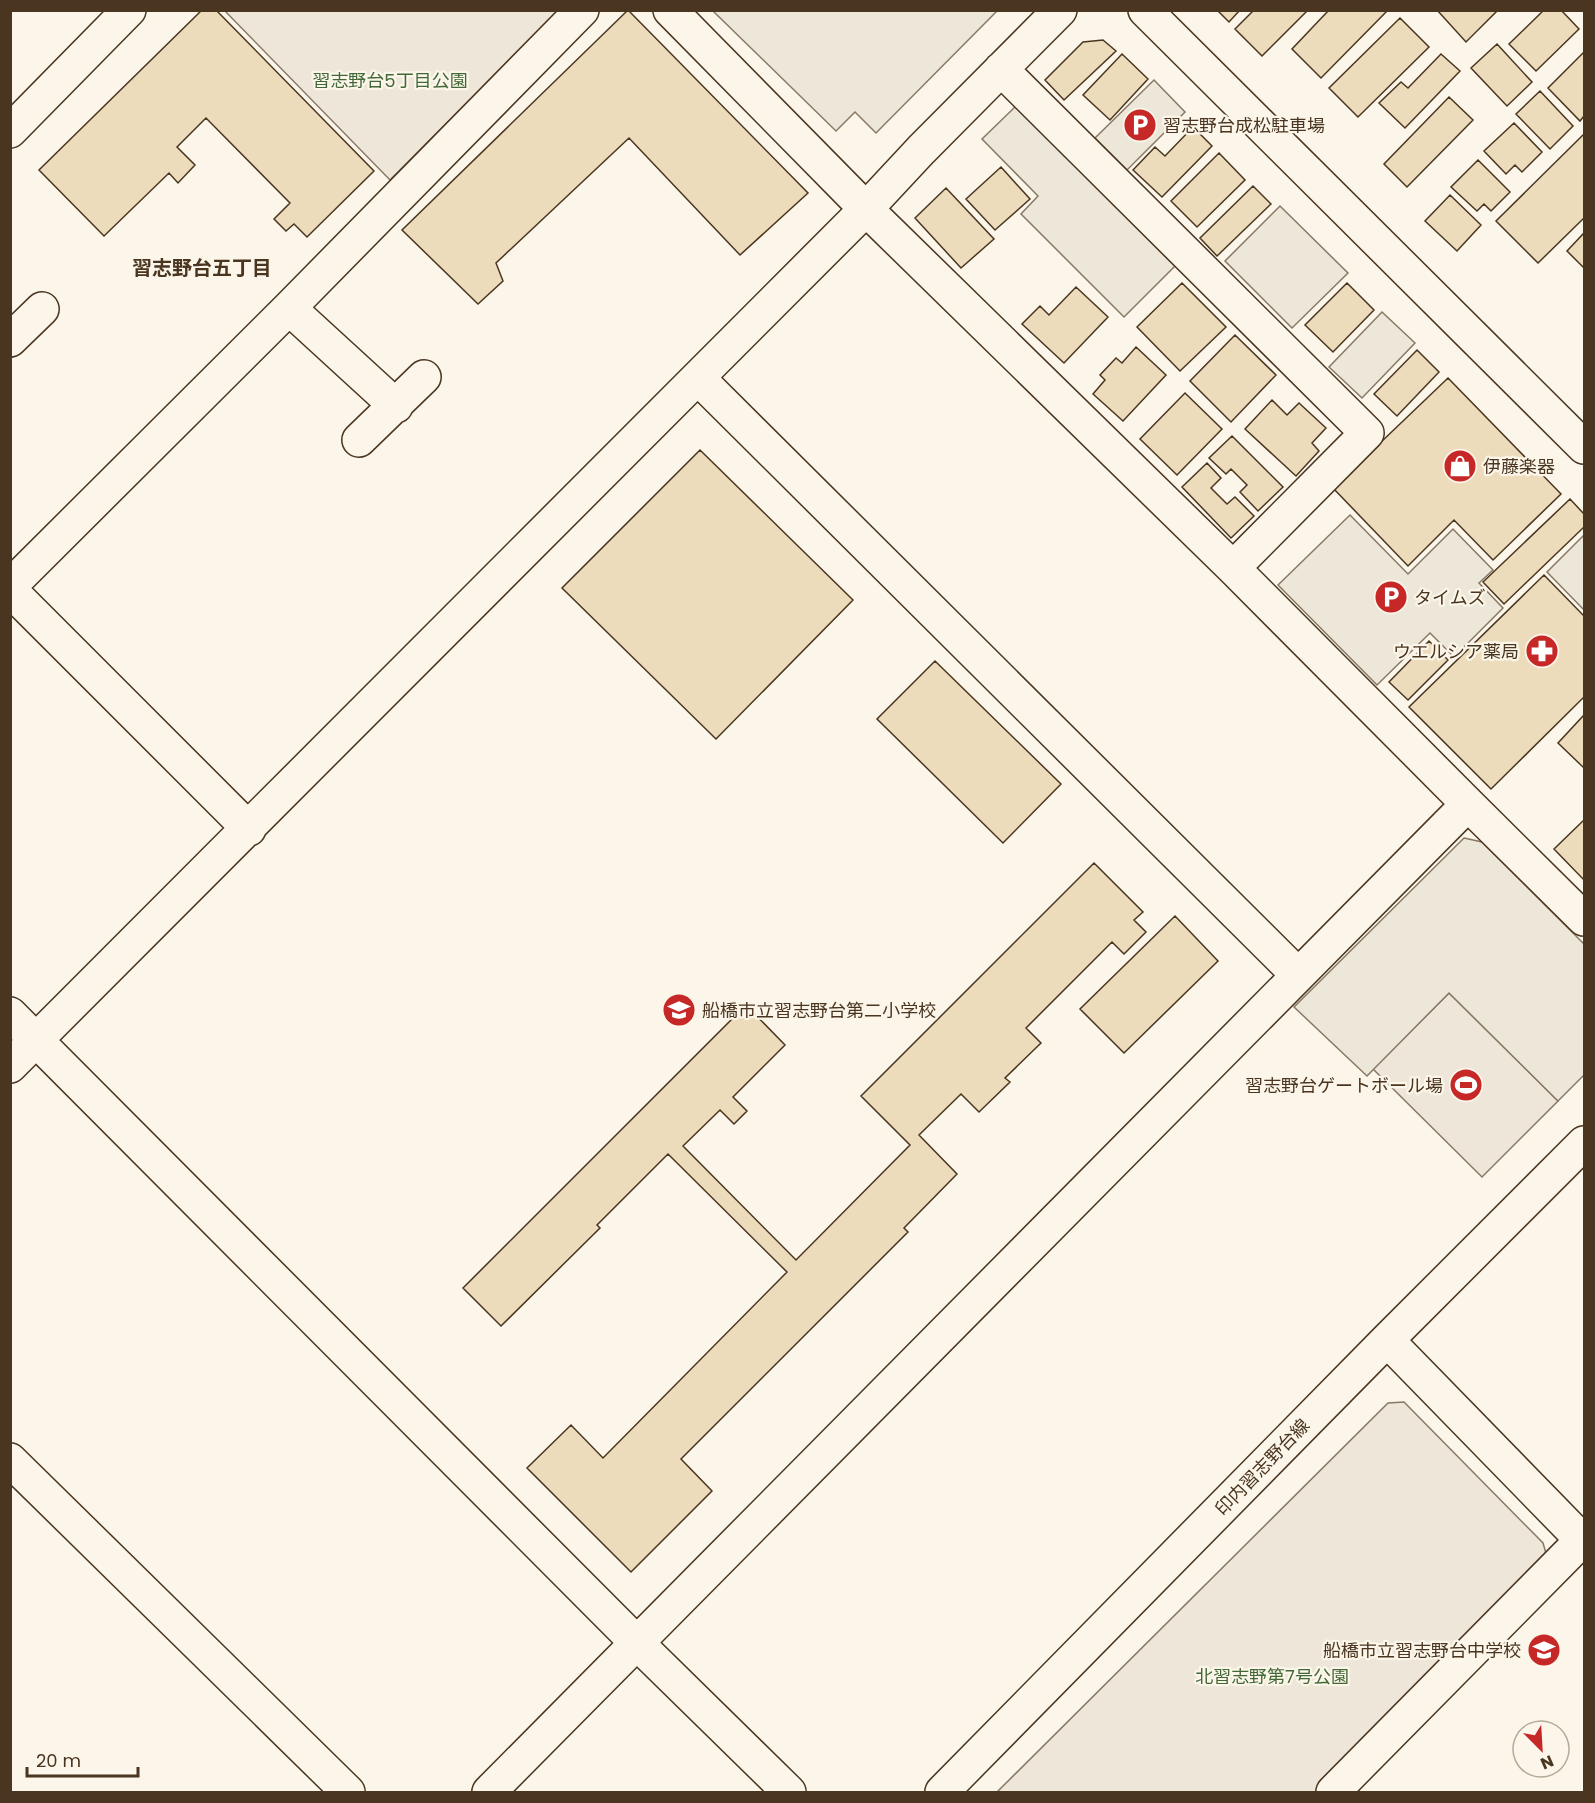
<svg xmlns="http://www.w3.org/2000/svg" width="1595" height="1803" viewBox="0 0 1595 1803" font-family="Poppins,'Noto Sans JP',sans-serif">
<rect width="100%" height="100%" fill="#fbf6e9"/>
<path fill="#ede6d9" stroke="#887966" stroke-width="1.5" d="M225 11H558L390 180Z
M1449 993 1558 1101 1482 1177 1373 1069Z
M1404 1402 1543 1543 1548 1560 1315 1792H997L1388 1403Z"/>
<path fill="#ede7d9" stroke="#887966" stroke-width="1.5" d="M713 11H997L876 133 855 112 836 131Z
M1154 80 1185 112 1127 170 1095 138Z
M1016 106 1175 266 1124 317 1021 214 1038 196 982 139Z
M1280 206 1348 273 1292 328 1225 261Z
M1382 312 1415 343 1362 398 1329 367Z
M1350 515 1408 574 1453 529 1493 570 1479 583 1503 608 1454 657 1430 633 1377 685 1278 585Z
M1584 535V610L1547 572Z
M1464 838 1482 842 1584 944V1075L1558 1101 1449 993 1367 1076 1294 1007Z"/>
<path fill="#ecdcbc" stroke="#4a3520" stroke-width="1.5" d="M202 10H216L374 171 307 237 294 224 286 231 274 219 290 203 206 118 177 147 195 165 178 183 169 173 104 236 39 170Z
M628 10 808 193 740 255 629 138 496 263 503 281 478 304 402 230Z
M1217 10H1240L1229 22Z
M1254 10H1308L1262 56 1235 29Z
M1329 10H1388L1321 78 1292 49Z
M1437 10H1498L1466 42Z
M1544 10H1561L1579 29 1536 71 1509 44Z
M1400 18 1429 47 1358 117 1329 88Z
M1103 40 1116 51 1064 100 1045 80 1083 42Z
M1497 44 1532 82 1507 106 1471 68Z
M1584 52V116L1580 121 1548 88Z
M1122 54 1148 79 1110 120 1083 95Z
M1441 54 1460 71 1405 128 1379 103 1401 82 1408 88Z
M1540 91 1573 126 1550 149 1516 114Z
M1449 97 1473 120 1407 187 1384 164Z
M1514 123 1542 152 1522 172 1515 165 1506 174 1484 151Z
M1193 127 1212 146 1162 197 1133 170 1155 147 1165 156Z
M1584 134V218L1538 263 1496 221Z
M1219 153 1245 180 1197 227 1171 201Z
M1478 160 1510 192 1491 211 1484 204 1477 211 1451 187Z
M1001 167 1030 199 995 230 966 199Z
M1253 186 1271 204 1217 256 1200 238Z
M946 188 994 239 961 268 915 218Z
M1450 195 1481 225 1457 251 1425 221Z
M1584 233V268L1567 251Z
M1182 283 1226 327 1180 371 1137 327Z
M1347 283 1374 310 1333 352 1305 325Z
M1076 287 1108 317 1064 363 1022 324 1040 306 1049 315Z
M1235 335 1276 375 1231 422 1190 381Z
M1136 347 1166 375 1123 421 1093 394 1105 380 1100 375 1116 358 1122 363Z
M1417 350 1439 372 1397 416 1374 394Z
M1448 378 1561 494 1493 560 1454 520 1408 566 1333 488Z
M1185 393 1222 429 1177 475 1140 439Z
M1272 400 1287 415 1299 403 1326 428 1312 443 1319 451 1296 476 1245 429Z
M1232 436 1283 487 1258 511 1240 492 1247 485 1231 469 1226 474 1209 458Z
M700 450 853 600 716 739 562 588Z
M1207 463 1221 478 1211 488 1227 504 1235 497 1254 516 1231 538 1182 487Z
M1570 499 1584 514V527L1504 604 1483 582Z
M1544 575 1584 616V697L1491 789 1409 707Z
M1429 641 1448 660 1408 700 1389 682Z
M935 661 1061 784 1003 843 877 719Z
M1584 715V766L1583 767 1558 743Z
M1584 820V880L1554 849Z
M1094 863 1143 912 1134 920 1146 932 1124 954 1112 942 1026 1028 1041 1043 1005 1078 1010 1082 979 1112 961 1094 919 1135 957 1174 904 1228 908 1232 681 1459 712 1491 631 1572 527 1468 571 1425 603 1458 787 1272 668 1154 597 1225 600 1228 501 1326 463 1288 746 1005 785 1045 733 1097 747 1111 734 1124 720 1110 683 1146 796 1260 910 1145 861 1096Z
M1175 916 1218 961 1124 1053 1080 1009Z"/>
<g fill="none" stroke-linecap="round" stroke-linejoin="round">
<defs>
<path id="minor" d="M670 10 866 209 1233 568 1468 804 1584 919
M1145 10 1584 447
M1001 69 1367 433 1233 568
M10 131 129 10
M289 308 396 406
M10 340 42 309
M698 378 1298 975
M359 440 424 377
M10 586 289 308 582 10
M10 590 249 829
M10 1014 636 1642 789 1792
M10 1066 866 209 921 150 1060 10
M1387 1340 1582 1540
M10 1460 348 1792
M489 1792 1468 804
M942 1792 1387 1340 1584 1143
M1333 1792 1584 1538"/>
</defs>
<use href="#minor" stroke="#4a3520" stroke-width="36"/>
<use href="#minor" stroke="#fbf6e9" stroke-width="33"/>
</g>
<defs>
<symbol id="parking-disc" viewBox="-11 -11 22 22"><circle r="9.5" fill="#c62828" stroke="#fbf6e9"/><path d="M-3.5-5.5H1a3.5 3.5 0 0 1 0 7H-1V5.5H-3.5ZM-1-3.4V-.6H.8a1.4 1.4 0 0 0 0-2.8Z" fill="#fff"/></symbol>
<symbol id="shop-disc" viewBox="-11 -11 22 22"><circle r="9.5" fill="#c62828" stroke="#fbf6e9"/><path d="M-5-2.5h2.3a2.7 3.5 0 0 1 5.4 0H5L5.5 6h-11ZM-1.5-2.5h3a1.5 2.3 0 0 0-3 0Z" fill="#fff"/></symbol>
<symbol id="pharmacy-disc" viewBox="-11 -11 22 22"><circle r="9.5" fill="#c62828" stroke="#fbf6e9"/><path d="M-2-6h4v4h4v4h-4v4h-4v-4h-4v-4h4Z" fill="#fff"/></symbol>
<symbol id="school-disc" viewBox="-11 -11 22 22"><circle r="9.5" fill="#c62828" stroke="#fbf6e9"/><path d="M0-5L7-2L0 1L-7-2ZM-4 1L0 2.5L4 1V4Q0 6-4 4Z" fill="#fff"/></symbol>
<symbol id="stadium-disc" viewBox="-11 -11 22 22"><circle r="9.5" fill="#c62828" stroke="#fbf6e9"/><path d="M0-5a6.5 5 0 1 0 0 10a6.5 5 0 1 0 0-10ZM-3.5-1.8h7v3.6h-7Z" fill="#fff"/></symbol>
</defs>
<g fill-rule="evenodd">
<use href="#parking-disc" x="1121" y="106" width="38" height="38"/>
<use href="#shop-disc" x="1441" y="447" width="38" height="38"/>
<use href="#parking-disc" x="1372" y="578" width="38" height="38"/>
<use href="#pharmacy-disc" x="1523" y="632" width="38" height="38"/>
<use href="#school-disc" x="660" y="991" width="38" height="38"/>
<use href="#stadium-disc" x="1447" y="1066" width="38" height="38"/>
<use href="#school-disc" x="1525" y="1631" width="38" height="38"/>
</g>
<g text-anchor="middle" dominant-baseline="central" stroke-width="4.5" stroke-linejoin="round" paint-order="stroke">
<g font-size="18" fill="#436837" stroke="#fbf6e9">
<text x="390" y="80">習志野台5丁目公園</text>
<text x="1272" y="1676">北習志野第7号公園</text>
</g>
<g font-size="18" fill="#4a3520" stroke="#fbf6e9" text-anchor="start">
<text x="1163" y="125">習志野台成松駐車場</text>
<text x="1483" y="466">伊藤楽器</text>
<text x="1414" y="597">タイムズ</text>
<text x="1519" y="651" text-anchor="end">ウエルシア薬局</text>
<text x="702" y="1010">船橋市立習志野台第二小学校</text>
<text x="1443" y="1085" text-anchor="end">習志野台ゲートボール場</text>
<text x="1521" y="1650" text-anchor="end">船橋市立習志野台中学校</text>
</g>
<g font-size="18" fill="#4a3520" stroke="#fbf6e9">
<text transform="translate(1262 1467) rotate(-46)">印内習志野台線</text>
</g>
<g font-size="20" font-weight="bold" fill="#4a3520" stroke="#fbf6e9">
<text x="202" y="268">習志野台五丁目</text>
</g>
</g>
<rect width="1595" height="1803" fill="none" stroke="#4a3520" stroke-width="24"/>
<g transform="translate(1541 1749) rotate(156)"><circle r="28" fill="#fbf6e9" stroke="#b4a999" stroke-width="1.5"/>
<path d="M0-4.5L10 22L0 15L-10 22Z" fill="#c62828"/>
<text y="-9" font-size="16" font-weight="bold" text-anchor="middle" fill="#4a3520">N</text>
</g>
<path d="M27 1767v9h111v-9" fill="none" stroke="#4a3520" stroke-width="3"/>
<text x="36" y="1767" font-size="18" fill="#4a3520" stroke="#fbf6e9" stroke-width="4.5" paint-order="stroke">20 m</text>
</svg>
